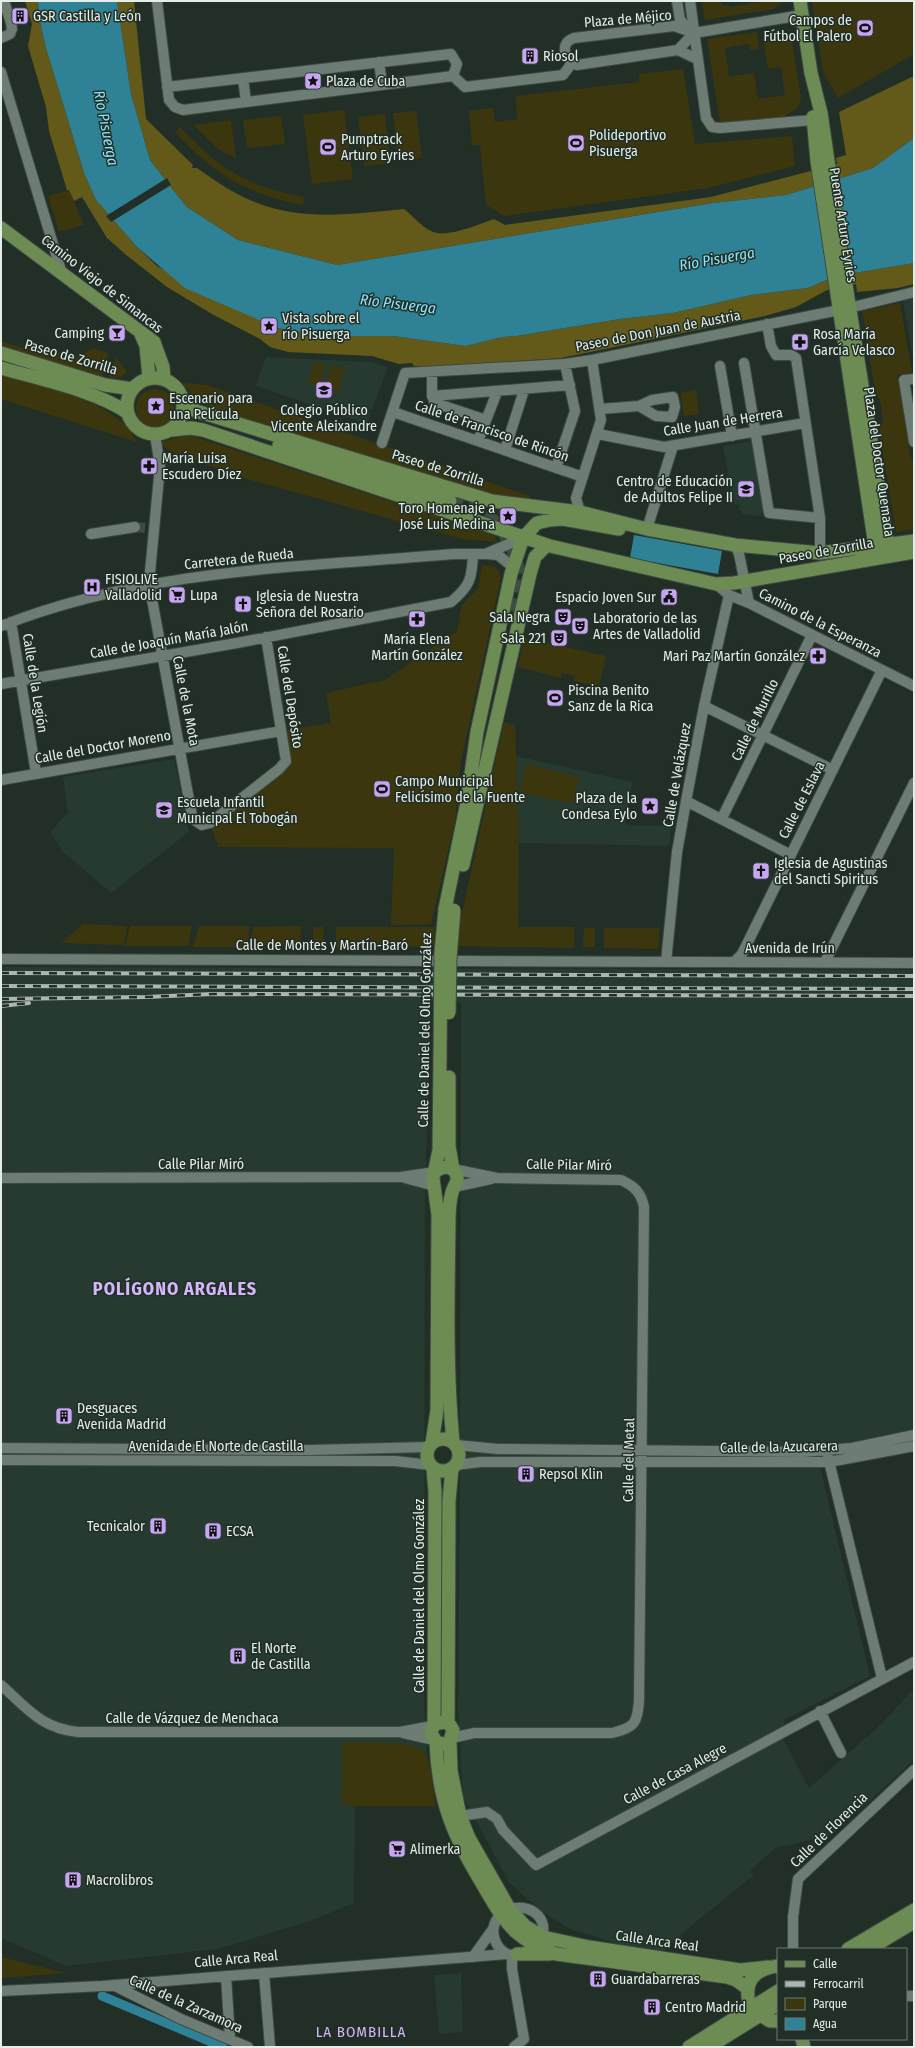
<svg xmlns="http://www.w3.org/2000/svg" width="915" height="2048" viewBox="0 0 915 2048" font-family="'Fira Sans Condensed',sans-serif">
<rect width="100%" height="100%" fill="#212f27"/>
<path fill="#263a2f" d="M914 298V366L903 300Z
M266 357 371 362 388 367 372 409H370L369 412 371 413 367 424 256 386Z
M753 441 764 505 761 516 742 514V510H739L740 505 734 504 723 446Z
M516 756 633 782 625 817 626 825 671 826 669 846 519 843Z
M174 759 189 832 111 893 62 851 51 832 68 812 63 777Z
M1 967 914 970V1430L816 1450 870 1676 784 1720 785 1724 778 1729 809 1788 876 1729 914 1689V1760L832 1835 776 1848 750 1870 754 1875 691 1926 641 1972 615 1968 640 1945 635 1949 568 1928 537 1908 509 1882 463 1796 458 1708 460 1478 461 1002 431 1001 425 1191 424 1703 427 1757 436 1806H355L354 1903 313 1920 218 1949 66 1966 1 1938Z
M461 1973 463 2032 439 2034 434 1975Z"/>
<path fill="#3c360e" d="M702 1H721L722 6 729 5 730 7 763 1H781L780 4 774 9 705 20Z
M812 1H914V54L838 98 823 72Z
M776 29 785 32 792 41 801 98 798 108 783 117 720 123 707 39 757 32 759 49 750 50 749 44 725 48 729 76 754 73 758 99 785 95 781 67 768 69 762 31Z
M683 69 695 144 792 136 795 166 708 188 504 216 486 205 480 145H472L469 111 493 108 495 122 517 119 516 96 639 82V74Z
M344 110 353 179 312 184 303 115Z
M416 111 422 158 398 161 393 113Z
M385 114 391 163 364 166 358 117Z
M281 116 285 144 247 148 243 120Z
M231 120 236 158 219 150 193 125Z
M179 126C218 168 248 187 304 197L303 205C245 193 216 176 176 133Z
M69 190 84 225 59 232 48 196Z
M900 303 912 372 897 375 911 459H914V529L896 532 879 429 883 421 881 404 875 390 862 311Z
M1 337 3 342 48 355 56 352 74 358 94 348 108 353 102 377 1 346Z
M116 357 127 372 121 377 109 379Z
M315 361 326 365 320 386 308 382Z
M332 365 345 369 338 392 324 387Z
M1 374C37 386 124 402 136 442L1 399Z
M182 383 207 385 530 496 529 500H507L213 409 196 399Z
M136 408a19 19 0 1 1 38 0a19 19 0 1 1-38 0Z
M696 390 699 414 684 416 680 393Z
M189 435 488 533 495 536 497 542 462 539 251 480 178 455 161 445V442Z
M482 565 496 567 501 577 461 761 455 821 431 924 391 925 394 848 218 847 212 828 289 767 281 731 331 723 326 693 385 680 457 631 462 605 478 588Z
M524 638 606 656 599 686 574 681 575 676 562 673 561 678 518 667Z
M504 722 515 725 519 851 518 927H574V948L457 946 459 927Z
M526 764 579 777 573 804 519 792Z
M83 924 127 926 124 945 61 943Z
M130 926H192L188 946H125Z
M199 926H249L248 947H193Z
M301 926 300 946H250L253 927Z
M313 927H323L324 946H313Z
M336 927H435L434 946 336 948Z
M584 928H595V947H583Z
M604 928H660L658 949 604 948Z
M342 1742C358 1743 416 1740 424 1752 432 1763 433 1792 436 1806H355L342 1804Z
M1 1957 66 1973 1 1978Z"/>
<path fill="#635a1a" d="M25 1H38L39 17 46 48 84 173 96 200 137 247 157 266 278 328 325 336H393L466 346 502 337 516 336 620 319 673 313 751 295 808 288 826 280 854 273 914 263V284L898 288 857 292 856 284 827 290 796 307 765 316 561 358 445 366H414L412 363 399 364 372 356 288 352 270 347 260 339 212 314 167 287 125 254 107 238 82 197 74 201 69 190H67L49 131 46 107 28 46 32 24Z
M117 1H134L146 119 193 165 192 168H197C214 180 231 192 250 200 300 222 352 214 404 209 413 216 421 226 431 231 445 239 480 224 494 219L505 225 711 197 837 164 836 158 846 155 839 112 914 76V138L873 168 786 195 713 203 337 265 238 240 187 207 173 190 150 160 131 94Z"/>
<path fill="#2f8296" d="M38 1H117L131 94 150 160 173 190 187 207 238 240 337 265 713 203 786 195 873 168 914 138V263L854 273 826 280 808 288 751 295 673 313 620 319 516 336 502 337 466 346 393 336H325L278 328 185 288 137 247 96 200 84 173 46 48 39 17Z
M634 535 722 551 718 574 630 558Z"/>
<path fill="#212f27" d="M167 178 171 185 111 222 106 216Z"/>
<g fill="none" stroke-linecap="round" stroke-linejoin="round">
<path stroke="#2f8296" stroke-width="9" d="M102 1996 223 2047"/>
<path stroke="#3e4c44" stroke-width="10" stroke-dasharray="10 5" stroke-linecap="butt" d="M135 527 145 528"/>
<path stroke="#3e4c44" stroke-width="13" stroke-dasharray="13 6" stroke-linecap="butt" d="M450 501C460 504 471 506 480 511 502 522 519 552 518 577 518 589 513 602 511 614"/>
<defs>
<path id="minor" d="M157 1 169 100 175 107 183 110 453 76
M677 1 680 20 691 31
M690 1 706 118 712 127 720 128 813 120
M674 26 694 33 678 50 577 65C564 60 559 43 574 38Z
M694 33 802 15
M1 38 10 34 12 29 11 23 4 1
M678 50 697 59
M379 62 382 84
M312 70 315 93
M1 72 62 274
M453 76 465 87 563 75 572 63
M243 78 246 102
M167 87 451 54 457 64 453 76
M767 324 771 346 776 355H791L796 358 820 518V553
M744 363 769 513 820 518
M720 366 732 436
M432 372V396L435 403 486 420
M914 379 904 380 914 442
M432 396 570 385
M600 409 639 406 652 400 673 397 675 407 672 417 656 416 639 406
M393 412 583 477
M598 434 664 447 805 423
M155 435 160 466 149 583 192 816 196 821 202 825 210 823 279 769 286 761 266 637
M478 441 497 392
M382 443 405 373 565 364 592 360 849 308 914 292
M505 450 524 390
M556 468 575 411 565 364
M580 512 576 498 601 420 592 360
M647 529 673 446
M91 534 135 527
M735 545 739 554 749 603
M487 554 498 555 513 567
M716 584 729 595 749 603 914 686
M11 622 36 773
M1 626C145 569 301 567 454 554H485L523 538
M1 684 237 643 451 602C470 586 472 579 473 554
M704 706 833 770
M1 780 281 731
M686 801 791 855
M722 818 812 635
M1 959 914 963
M666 962 677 852 687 796 704 706 729 595
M734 962 742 954 882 670
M825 962 914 783
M1 1178 401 1177 435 1172
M405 1178 435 1186
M454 1187 491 1179
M456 1445 498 1449 803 1452 852 1448 914 1435
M1 1448 309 1450 429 1447
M828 1457 882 1678
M1 1460 395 1461 430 1465
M456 1465 480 1462H829L914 1446
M1 1685C28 1709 41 1728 78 1732H400L432 1726
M820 1711 841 1753
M403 1733 434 1740
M452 1738 474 1733H612C635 1727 637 1724 639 1701L644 1207C641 1192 634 1186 621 1180L497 1178 453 1169
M460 1816 487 1812 497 1819 503 1830 536 1865 914 1662
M515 1908C546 1905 556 1941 522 1953 518 1954 512 1956 507 1954 495 1948 489 1931 497 1919 501 1913 508 1911 515 1908Z
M793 1949V1917L798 1879 914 1770
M512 1955V1969L524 2039 514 2047
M473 1957 493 1929
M264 1973 270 2047
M226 1976 230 2039
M113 1985 181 2019 248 2047
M1 1991 102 1986 507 1954
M906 1996H914"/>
<path id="major" d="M800 1 811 73 821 113 848 298 888 546 885 554
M813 117 817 161 875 546 880 553
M1 228 154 342 163 367 164 378
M140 332 146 346 149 378
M1 353 105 385 133 389
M1 368C39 379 97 391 128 413
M127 406a28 28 0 1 1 56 0a28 28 0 1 1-56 0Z
M184 402 196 411 206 414 492 501 580 512 647 529 735 545 820 553 914 541
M172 430 191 428 203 430 550 546 716 584 734 583 914 552
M279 445 450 501
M463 865 530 574 535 557 547 545
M445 909 467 802 477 732 511 574 523 538 537 523 550 520 563 519 619 529
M449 1077V1146L453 1169
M435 1172C442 1165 454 1165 457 1176 458 1181 456 1183 454 1187 449 1198 449 1212 449 1223 448 1296 446 1369 453 1442
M427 1455a16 16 0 1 1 32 0a16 16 0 1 1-32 0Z
M432 1443 437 1410 438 1215 433 1178 439 1150 440 1057
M433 1469 435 1492 434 1724 431 1733 436 1742 444 1744
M448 1723 449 1501 452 1469
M434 1724 445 1722 450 1725 453 1730 450 1741 451 1771 460 1816 469 1838 510 1910 525 1926 543 1937 589 1947 740 1970 768 1967
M436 1742C438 1800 453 1836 483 1885 493 1902 502 1919 516 1932 528 1943 542 1948 556 1954L727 1977 736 1980 747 1988
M848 1949 914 1910
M869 1949 914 1922
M517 1954H550
M778 1966C752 1969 742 1984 751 2009L770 2021H778
M802 2039 804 2047
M689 2047 778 1991
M709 2047 778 2004"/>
</defs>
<use href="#minor" stroke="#3e4a44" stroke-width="12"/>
<use href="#major" stroke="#3e4a44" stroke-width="15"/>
<use href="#minor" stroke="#6d7d74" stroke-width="10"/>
<use href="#major" stroke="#6c8c53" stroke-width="13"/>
<defs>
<path id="rail" d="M1 973 914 976
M1 986 914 989
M1 999 147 997 212 994 914 996
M1 1006 29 1003"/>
</defs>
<use href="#rail" stroke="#adb7b1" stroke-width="4"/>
<use href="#rail" stroke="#212f27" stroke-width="2.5" stroke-dasharray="8" stroke-linecap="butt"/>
<defs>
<path id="major-bridge" d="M449 1013 450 958 454 910
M440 1057 441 952 445 909"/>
</defs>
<use href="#major-bridge" stroke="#3e4a44" stroke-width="15" stroke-linecap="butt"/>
<use href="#major-bridge" stroke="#6c8c53" stroke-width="13"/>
</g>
<defs>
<symbol id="building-square" viewBox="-11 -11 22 22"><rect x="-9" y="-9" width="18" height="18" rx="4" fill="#c6a6f0" stroke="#212f27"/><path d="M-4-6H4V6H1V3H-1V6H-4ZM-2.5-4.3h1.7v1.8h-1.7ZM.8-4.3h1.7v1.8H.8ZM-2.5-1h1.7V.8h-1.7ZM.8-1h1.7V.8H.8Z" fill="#111"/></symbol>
<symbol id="stadium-square" viewBox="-11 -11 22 22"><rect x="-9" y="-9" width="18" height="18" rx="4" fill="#c6a6f0" stroke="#212f27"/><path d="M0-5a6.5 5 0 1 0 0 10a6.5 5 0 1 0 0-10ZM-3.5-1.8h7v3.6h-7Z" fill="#111"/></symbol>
<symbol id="sight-square" viewBox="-11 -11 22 22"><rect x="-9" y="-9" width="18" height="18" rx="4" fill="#c6a6f0" stroke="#212f27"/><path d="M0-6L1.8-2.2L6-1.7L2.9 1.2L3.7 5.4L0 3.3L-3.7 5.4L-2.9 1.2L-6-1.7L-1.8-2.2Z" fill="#111"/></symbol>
<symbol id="bar-square" viewBox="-11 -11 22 22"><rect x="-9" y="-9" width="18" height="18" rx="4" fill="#c6a6f0" stroke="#212f27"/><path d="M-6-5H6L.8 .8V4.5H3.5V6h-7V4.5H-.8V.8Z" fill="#111"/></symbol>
<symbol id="pharmacy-square" viewBox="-11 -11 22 22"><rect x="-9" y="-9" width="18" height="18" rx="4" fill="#c6a6f0" stroke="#212f27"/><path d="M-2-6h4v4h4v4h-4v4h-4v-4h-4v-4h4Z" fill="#111"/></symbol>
<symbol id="school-square" viewBox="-11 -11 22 22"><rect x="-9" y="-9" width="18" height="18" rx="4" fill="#c6a6f0" stroke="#212f27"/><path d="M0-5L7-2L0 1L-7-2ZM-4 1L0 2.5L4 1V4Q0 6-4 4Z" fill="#111"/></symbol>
<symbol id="hospital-square" viewBox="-11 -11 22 22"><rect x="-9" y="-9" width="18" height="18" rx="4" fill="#c6a6f0" stroke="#212f27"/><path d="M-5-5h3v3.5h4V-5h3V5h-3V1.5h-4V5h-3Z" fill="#111"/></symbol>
<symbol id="supermarket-square" viewBox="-11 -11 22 22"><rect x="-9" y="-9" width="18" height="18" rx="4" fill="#c6a6f0" stroke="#212f27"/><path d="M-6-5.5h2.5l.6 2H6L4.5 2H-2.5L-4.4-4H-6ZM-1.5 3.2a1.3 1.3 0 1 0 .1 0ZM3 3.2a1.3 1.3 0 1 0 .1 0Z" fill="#111"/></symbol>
<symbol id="civic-square" viewBox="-11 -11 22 22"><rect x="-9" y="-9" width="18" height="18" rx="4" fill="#c6a6f0" stroke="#212f27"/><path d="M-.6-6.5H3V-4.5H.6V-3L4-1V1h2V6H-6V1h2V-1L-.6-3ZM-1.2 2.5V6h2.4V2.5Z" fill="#111"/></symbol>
<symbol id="church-square" viewBox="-11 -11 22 22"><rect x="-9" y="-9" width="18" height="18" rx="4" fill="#c6a6f0" stroke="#212f27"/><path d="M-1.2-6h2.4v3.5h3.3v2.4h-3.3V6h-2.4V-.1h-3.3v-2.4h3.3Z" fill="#111"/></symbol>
<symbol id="theatre-square" viewBox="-11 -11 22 22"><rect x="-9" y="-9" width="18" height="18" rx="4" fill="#c6a6f0" stroke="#212f27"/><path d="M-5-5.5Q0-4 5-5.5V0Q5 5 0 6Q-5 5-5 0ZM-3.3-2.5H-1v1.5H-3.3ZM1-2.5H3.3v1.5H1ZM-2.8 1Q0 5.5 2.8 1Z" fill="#111"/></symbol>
</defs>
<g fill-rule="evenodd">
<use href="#building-square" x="10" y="6" width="20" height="20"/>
<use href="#stadium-square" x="855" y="18" width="20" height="20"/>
<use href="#building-square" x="520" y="46" width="20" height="20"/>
<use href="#sight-square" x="303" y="71" width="20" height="20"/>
<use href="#stadium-square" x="566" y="133" width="20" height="20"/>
<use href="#stadium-square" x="318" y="137" width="20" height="20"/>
<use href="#sight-square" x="259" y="316" width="20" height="20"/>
<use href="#bar-square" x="107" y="323" width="20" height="20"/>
<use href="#pharmacy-square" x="790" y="332" width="20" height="20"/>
<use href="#school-square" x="314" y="380" width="20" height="20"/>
<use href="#sight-square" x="146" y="396" width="20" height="20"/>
<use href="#pharmacy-square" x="139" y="456" width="20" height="20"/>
<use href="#school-square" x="736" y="479" width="20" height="20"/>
<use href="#sight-square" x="498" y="506" width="20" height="20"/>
<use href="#hospital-square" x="82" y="577" width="20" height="20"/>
<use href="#supermarket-square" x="167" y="585" width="20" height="20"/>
<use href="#civic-square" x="659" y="587" width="20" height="20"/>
<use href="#church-square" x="233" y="594" width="20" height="20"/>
<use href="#theatre-square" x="553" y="607" width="20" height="20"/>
<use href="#pharmacy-square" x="407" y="609" width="20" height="20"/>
<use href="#theatre-square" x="570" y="616" width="20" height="20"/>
<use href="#theatre-square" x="549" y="628" width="20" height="20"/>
<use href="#pharmacy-square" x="808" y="646" width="20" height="20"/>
<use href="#stadium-square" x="545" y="688" width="20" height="20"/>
<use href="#stadium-square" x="372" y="779" width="20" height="20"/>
<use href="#sight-square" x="640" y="796" width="20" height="20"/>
<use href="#school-square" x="154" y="800" width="20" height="20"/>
<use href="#church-square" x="751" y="861" width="20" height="20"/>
<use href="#building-square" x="54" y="1406" width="20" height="20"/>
<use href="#building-square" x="516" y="1464" width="20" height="20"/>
<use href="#building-square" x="148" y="1516" width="20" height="20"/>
<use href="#building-square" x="203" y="1521" width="20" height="20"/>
<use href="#building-square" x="228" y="1646" width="20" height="20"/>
<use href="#supermarket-square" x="387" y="1839" width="20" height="20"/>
<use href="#building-square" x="63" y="1870" width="20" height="20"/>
<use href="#building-square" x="588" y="1969" width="20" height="20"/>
<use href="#building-square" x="642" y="1997" width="20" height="20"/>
</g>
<g text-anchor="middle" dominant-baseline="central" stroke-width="3" stroke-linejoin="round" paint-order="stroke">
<g font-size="14" fill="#e4ede7" stroke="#212f27" text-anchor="start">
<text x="33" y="16">GSR Castilla y León</text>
<text x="852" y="20" text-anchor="end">Campos de<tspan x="852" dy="16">Fútbol El Palero</tspan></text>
<text x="543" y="56">Riosol</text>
<text x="326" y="81">Plaza de Cuba</text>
<text x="589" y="135">Polideportivo<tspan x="589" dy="16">Pisuerga</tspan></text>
<text x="341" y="139">Pumptrack<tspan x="341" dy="16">Arturo Eyries</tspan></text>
<text x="282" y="318">Vista sobre el<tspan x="282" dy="16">río Pisuerga</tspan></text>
<text x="104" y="333" text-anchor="end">Camping</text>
<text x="813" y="334">Rosa María<tspan x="813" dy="16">García Velasco</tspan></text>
<text x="169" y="398">Escenario para<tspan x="169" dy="16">una Película</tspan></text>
<text x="324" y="410" text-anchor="middle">Colegio Público<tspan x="324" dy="16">Vicente Aleixandre</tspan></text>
<text x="162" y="458">María Luisa<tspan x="162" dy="16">Escudero Díez</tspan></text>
<text x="733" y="481" text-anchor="end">Centro de Educación<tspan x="733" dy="16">de Adultos Felipe II</tspan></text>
<text x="495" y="508" text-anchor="end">Toro Homenaje a<tspan x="495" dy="16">José Luis Medina</tspan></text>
<text x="105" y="579">FISIOLIVE<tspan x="105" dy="16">Valladolid</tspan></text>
<text x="190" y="595">Lupa</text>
<text x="256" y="596">Iglesia de Nuestra<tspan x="256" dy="16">Señora del Rosario</tspan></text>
<text x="656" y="597" text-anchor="end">Espacio Joven Sur</text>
<text x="550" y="617" text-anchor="end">Sala Negra</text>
<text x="593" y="618">Laboratorio de las<tspan x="593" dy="16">Artes de Valladolid</tspan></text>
<text x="546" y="638" text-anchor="end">Sala 221</text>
<text x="417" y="639" text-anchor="middle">María Elena<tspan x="417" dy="16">Martín González</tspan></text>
<text x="805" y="656" text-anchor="end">Mari Paz Martín González</text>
<text x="568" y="690">Piscina Benito<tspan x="568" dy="16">Sanz de la Rica</tspan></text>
<text x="395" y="781">Campo Municipal<tspan x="395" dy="16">Felicísimo de la Fuente</tspan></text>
<text x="637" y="798" text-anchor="end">Plaza de la<tspan x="637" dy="16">Condesa Eylo</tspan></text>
<text x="177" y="802">Escuela Infantil<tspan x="177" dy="16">Municipal El Tobogán</tspan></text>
<text x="774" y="863">Iglesia de Agustinas<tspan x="774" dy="16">del Sancti Spiritus</tspan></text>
<text x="77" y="1408">Desguaces<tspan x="77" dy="16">Avenida Madrid</tspan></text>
<text x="539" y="1474">Repsol Klin</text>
<text x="145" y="1526" text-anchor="end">Tecnicalor</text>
<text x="226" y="1531">ECSA</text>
<text x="251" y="1648">El Norte<tspan x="251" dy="16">de Castilla</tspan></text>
<text x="410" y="1849">Alimerka</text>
<text x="86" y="1880">Macrolibros</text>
<text x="611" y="1979">Guardabarreras</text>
<text x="665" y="2007">Centro Madrid</text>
</g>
<g font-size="14" fill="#e4ede7" stroke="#212f27">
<text transform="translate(628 19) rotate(-5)">Plaza de Méjico</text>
<text transform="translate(843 225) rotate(81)">Puente Arturo Eyries</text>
<text transform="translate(102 284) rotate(38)">Camino Viejo de Simancas</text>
<text transform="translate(658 331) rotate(-11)">Paseo de Don Juan de Austria</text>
<text transform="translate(71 357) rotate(16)">Paseo de Zorrilla</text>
<text transform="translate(723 422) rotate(-9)">Calle Juan de Herrera</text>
<text transform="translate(492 431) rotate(19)">Calle de Francisco de Rincón</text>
<text transform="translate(879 462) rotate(82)">Plaza del Doctor Quemada</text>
<text transform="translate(438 468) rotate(17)">Paseo de Zorrilla</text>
<text transform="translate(826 551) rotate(-10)">Paseo de Zorrilla</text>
<text transform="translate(239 559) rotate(-6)">Carretera de Rueda</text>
<text transform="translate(820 623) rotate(27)">Camino de la Esperanza</text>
<text transform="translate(169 640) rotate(-10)">Calle de Joaquín María Jalón</text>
<text transform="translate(35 683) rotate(81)">Calle de la Legión</text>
<text transform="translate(290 697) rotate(81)">Calle del Depósito</text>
<text transform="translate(186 701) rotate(79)">Calle de la Mota</text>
<text transform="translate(755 720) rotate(-64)">Calle de Murillo</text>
<text transform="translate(103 747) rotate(-10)">Calle del Doctor Moreno</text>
<text transform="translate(677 775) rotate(-80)">Calle de Velázquez</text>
<text transform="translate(802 800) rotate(-63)">Calle de Eslava</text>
<text x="322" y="945">Calle de Montes y Martín-Baró</text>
<text x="790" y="948">Avenida de Irún</text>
<text transform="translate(425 1030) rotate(-89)">Calle de Daniel del Olmo González</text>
<text x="201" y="1164">Calle Pilar Miró</text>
<text transform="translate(569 1165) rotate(1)">Calle Pilar Miró</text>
<text x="216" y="1446">Avenida de El Norte de Castilla</text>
<text transform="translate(779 1447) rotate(-1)">Calle de la Azucarera</text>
<text transform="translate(629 1460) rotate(-89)">Calle del Metal</text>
<text transform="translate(419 1596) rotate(-90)">Calle de Daniel del Olmo González</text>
<text x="192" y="1718">Calle de Vázquez de Menchaca</text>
<text transform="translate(675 1774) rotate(-28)">Calle de Casa Alegre</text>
<text transform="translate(829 1830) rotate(-44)">Calle de Florencia</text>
<text transform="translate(657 1941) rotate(8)">Calle Arca Real</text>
<text transform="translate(236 1959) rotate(-5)">Calle Arca Real</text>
<text transform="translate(186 2004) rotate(24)">Calle de la Zarzamora</text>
</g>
<g font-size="15" font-style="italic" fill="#8ce5fd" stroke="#212f27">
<text transform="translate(106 128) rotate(79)">Río Pisuerga</text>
<text transform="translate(717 259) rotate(-10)">Río Pisuerga</text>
<text transform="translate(398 304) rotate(7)">Río Pisuerga</text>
</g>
<g font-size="15" letter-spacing="1" fill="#d3b6fc" stroke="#212f27">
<text x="361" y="2032">LA BOMBILLA</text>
</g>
<g font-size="18" font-weight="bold" letter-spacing="1" fill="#d3b6fc" stroke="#212f27">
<text x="175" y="1289">POLÍGONO ARGALES</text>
</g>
</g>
<rect width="915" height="2048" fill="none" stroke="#e4ede7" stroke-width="4"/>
<rect x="777" y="1948" width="130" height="92" fill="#212f27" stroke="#6f7b74"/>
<rect x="785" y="1961" width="20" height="6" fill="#6c8c53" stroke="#6f7b74"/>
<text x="813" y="1968" font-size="12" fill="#e4ede7">Calle</text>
<rect x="785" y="1981" width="20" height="6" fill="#adb7b1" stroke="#6f7b74"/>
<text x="813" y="1988" font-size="12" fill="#e4ede7">Ferrocarril</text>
<rect x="785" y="1998" width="20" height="12" fill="#3c360e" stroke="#6f7b74"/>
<text x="813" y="2008" font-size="12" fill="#e4ede7">Parque</text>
<rect x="785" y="2018" width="20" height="12" fill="#2f8296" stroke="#6f7b74"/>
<text x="813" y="2028" font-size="12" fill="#e4ede7">Agua</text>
</svg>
